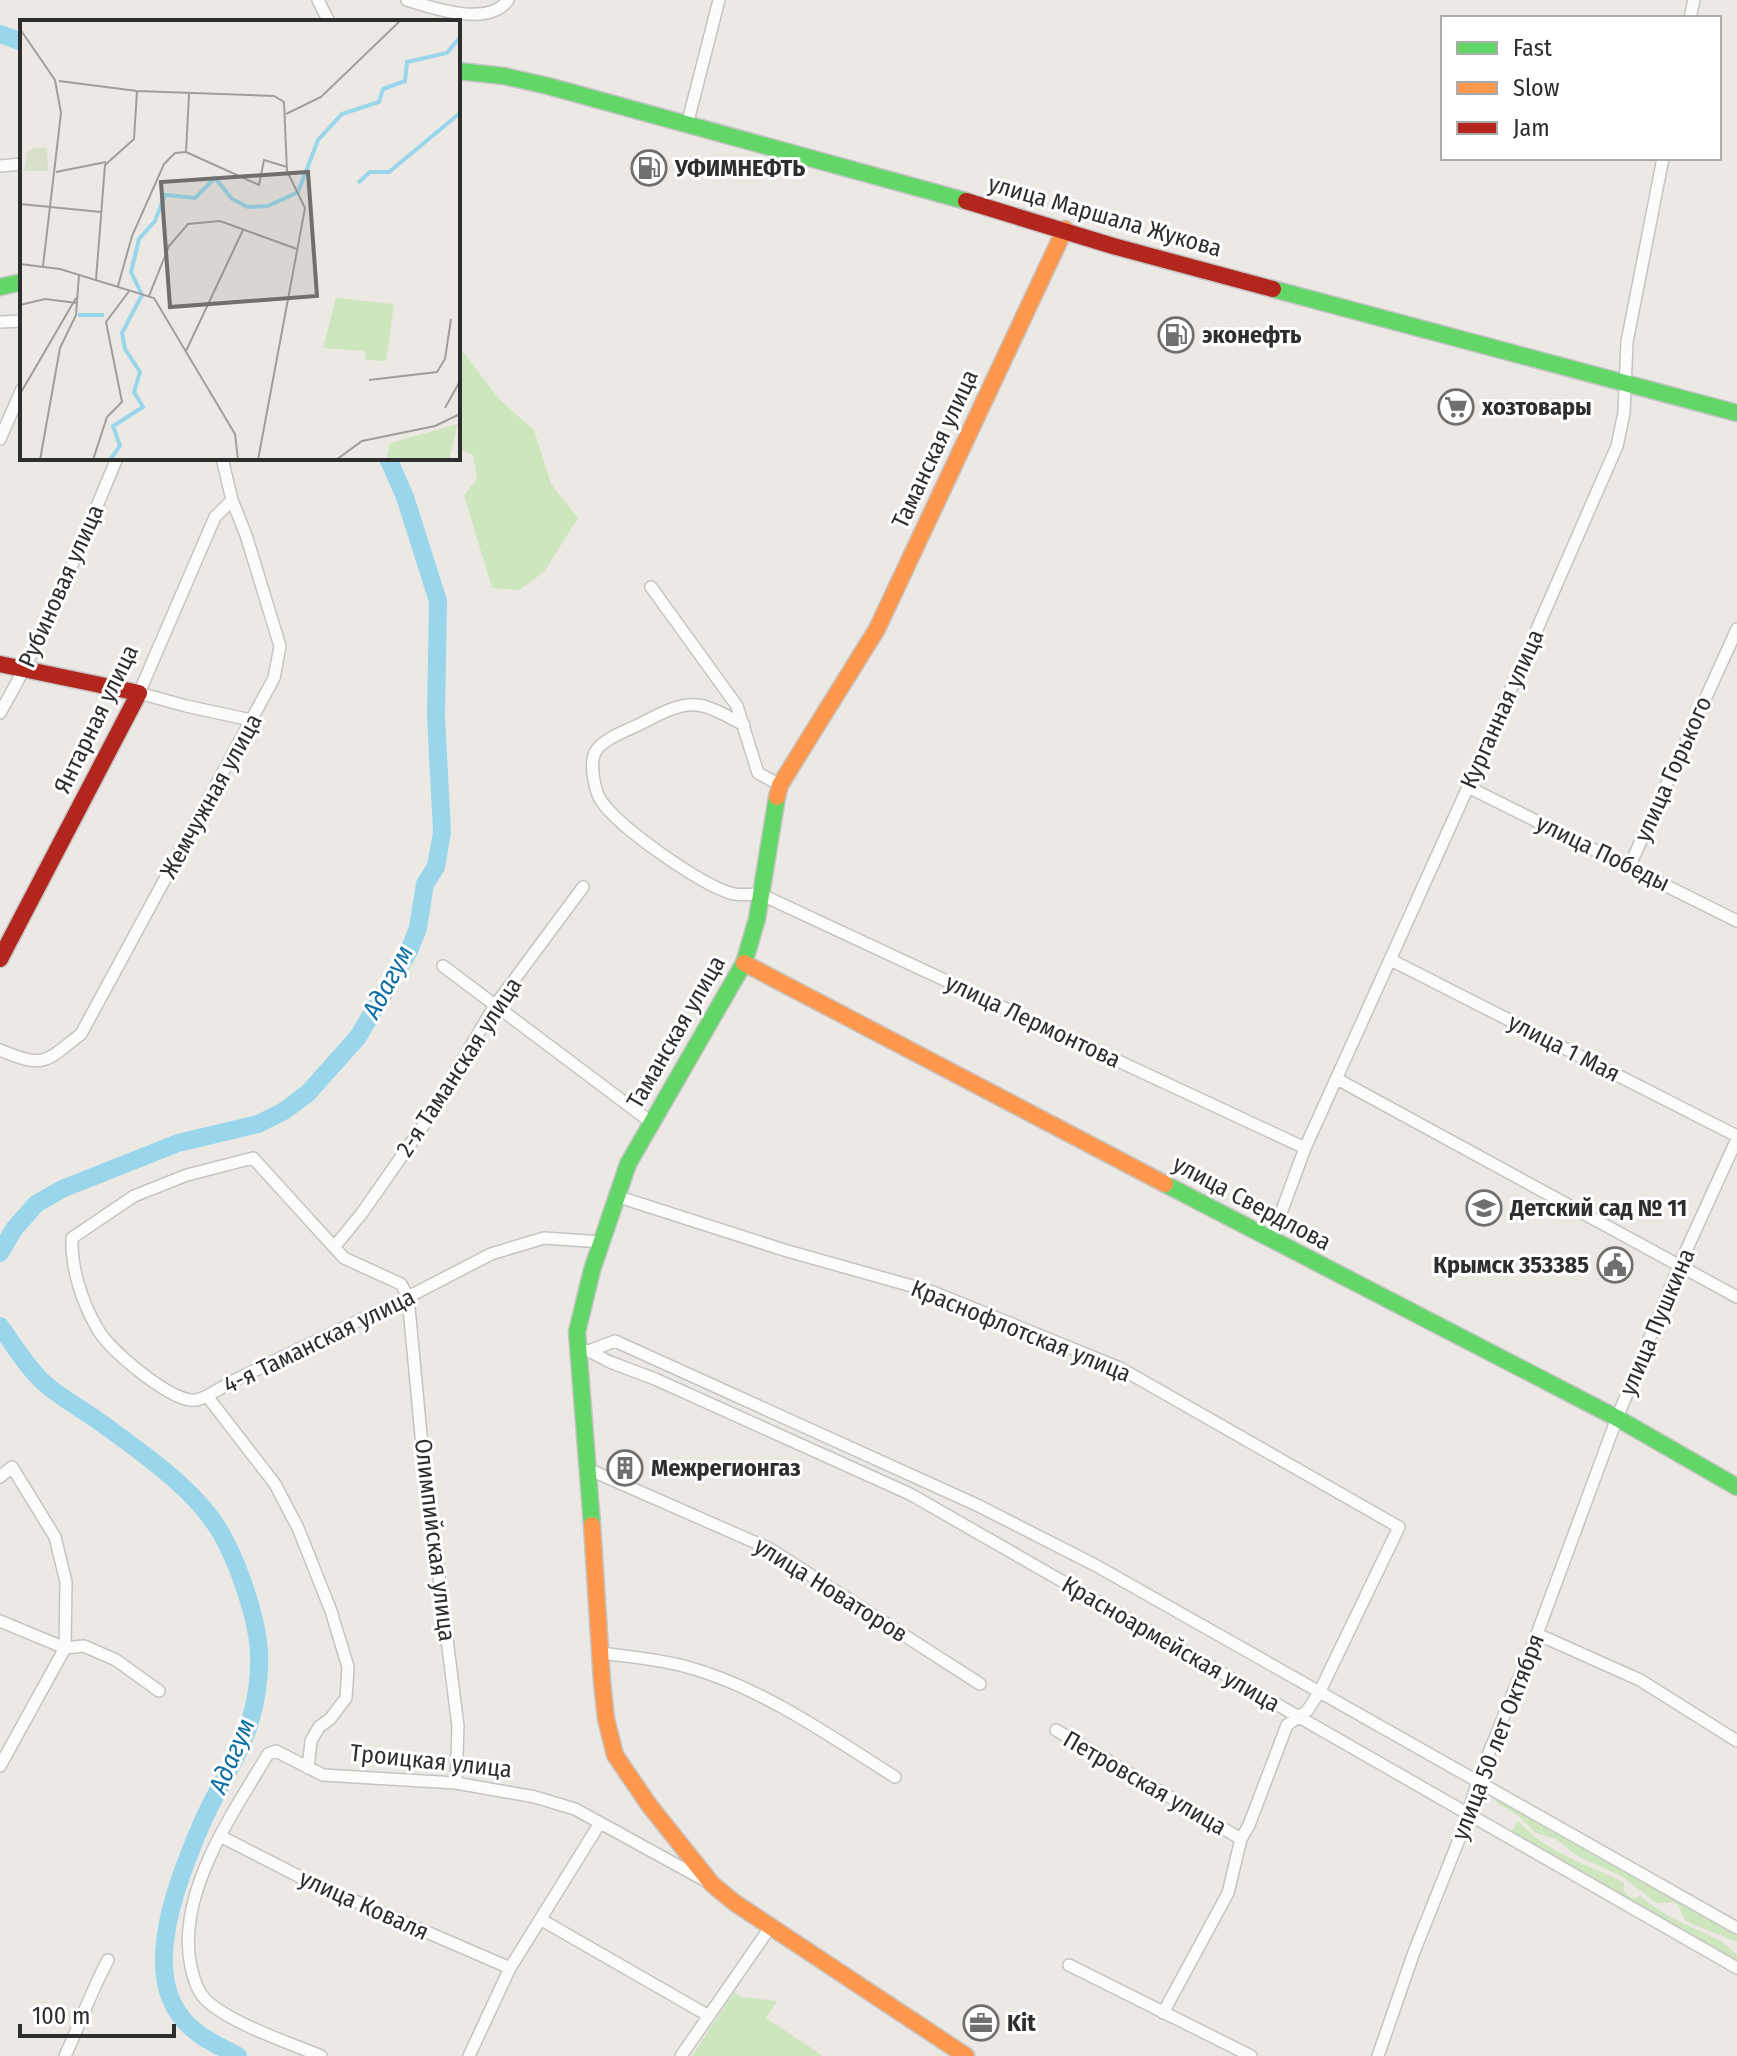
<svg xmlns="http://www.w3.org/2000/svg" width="1737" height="2056" viewBox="0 0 1737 2056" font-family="'Fira Sans Condensed',sans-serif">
<rect width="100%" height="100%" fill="#ece8e4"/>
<path fill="#cee6be" d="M458 350 465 354 498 398 534 430 551 484 578 518 544 572 519 590 492 588 464 495 477 479 473 455 458 448Z
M1495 1797 1737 1934V1942L1692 1924 1685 1920 1678 1905 1672 1902 1656 1903 1623 1877 1577 1856 1556 1839 1536 1833 1520 1817 1496 1802Z
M1518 1821C1547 1854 1586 1863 1624 1883 1623 1892 1625 1895 1633 1898L1640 1896C1663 1916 1689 1926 1717 1939 1725 1942 1730 1950 1737 1954V1964L1510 1834Z
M734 1992 742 1997 777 2001 766 2018 823 2056H692Z"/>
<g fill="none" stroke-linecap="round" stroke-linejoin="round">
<path stroke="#99d6ec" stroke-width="18" d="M0 34 22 42
M0 1253 14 1229 36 1204 62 1189 178 1143 258 1124 284 1111 308 1093 358 1037 409 951 418 928 425 884 436 867 442 832 436 716 438 601 405 497 388 458
M0 1326C13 1344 25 1364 40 1379 59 1398 83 1409 104 1425 140 1451 188 1485 213 1521 235 1551 257 1616 259 1652 260 1675 257 1697 251 1718 241 1755 217 1788 202 1823 180 1874 143 1964 179 2014 192 2034 217 2045 238 2056"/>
<defs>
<path id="street" d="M318 0 329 22
M407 0C435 9 489 27 508 0
M1690 18 1694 0
M687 125 719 0
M0 166 22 164
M0 322 22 321
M0 439 22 389
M232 500 215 517 139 693 186 706 251 720
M651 587 737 706 758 773 780 785
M0 713C47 631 81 544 117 458
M744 725C698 700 692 697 644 722 630 730 599 739 594 755 590 767 595 793 602 802 621 829 699 883 730 893 739 896 751 894 760 894L1305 1148
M1468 787 1737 921
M1630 865 1737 629
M1391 960 1737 1136
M443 966 652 1123
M0 1050C45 1069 45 1062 81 1034L274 678 280 646 246 535 232 500 222 458
M1337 1079 1737 1297
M616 1196 784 1250 933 1292 1120 1368 1399 1527 1320 1691 1307 1711 1287 1725 1249 1825 1241 1839 1056 1730
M1271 1240 1305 1148 1468 787 1617 446 1624 413 1627 342 1663 158
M335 1246 362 1213 425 1123 494 1007 583 887
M577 1349 589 1351 610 1362 655 1379 910 1494 1737 1968
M589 1351 615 1341 977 1505 1095 1565 1737 1928
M207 1396C201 1399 196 1401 190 1400 165 1396 109 1350 97 1328 82 1302 71 1268 72 1238L134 1196 187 1175 253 1158 344 1258 401 1284 408 1297 421 1435 458 1726 456 1783
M588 1469 770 1549 980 1684
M0 1477 12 1467 55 1537 66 1582 65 1648 0 1766
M0 1621 65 1648 84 1646 116 1660 159 1691
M1537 1634 1640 1680 1737 1741
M601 1653C629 1657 659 1659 687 1667 759 1686 832 1737 895 1777
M308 1768 311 1741 319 1727 330 1719 346 1698 348 1667 331 1611 298 1528 275 1484 207 1396 235 1380 408 1297 491 1254 544 1238 602 1242
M220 1836 304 1879 510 1968
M540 1919 709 2016
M1069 1965 1251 2056
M1163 2013 1228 1893 1241 1839
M65 2056C80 2024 91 1991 108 1960
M321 2056C289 2043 230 2023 206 2000 197 1991 194 1979 191 1967 175 1895 233 1813 268 1754L276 1751 323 1775 456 1783 535 1797 575 1809 706 1881
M469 2056 510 1968 600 1823
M681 2056 771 1926
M1378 2056 1414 1952 1464 1827 1478 1780 1537 1634 1617 1418 1680 1264 1737 1139"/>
<path id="fast" d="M458 71 504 76 548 86 966 201
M0 287 22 282
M1273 289 1737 413
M1165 1184 1617 1418 1737 1487
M592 1525 577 1332 592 1270 628 1164 744 963 757 919 777 797"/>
<path id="slow" d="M777 797 780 785 877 629 1065 229
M744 963 1165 1184
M592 1525 602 1682 606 1719 615 1755 649 1805 712 1884 735 1903 966 2056"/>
<path id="jam" d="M966 201 1113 246 1273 289
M0 664 139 693 0 959"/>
</defs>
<use href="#street" stroke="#c5c4c5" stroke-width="14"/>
<use href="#fast" stroke="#c5c4c5" stroke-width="19"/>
<use href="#slow" stroke="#c5c4c5" stroke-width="19"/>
<use href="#jam" stroke="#c5c4c5" stroke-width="19"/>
<use href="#street" stroke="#fcfcfb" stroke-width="11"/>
<use href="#fast" stroke="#63d668" stroke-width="16"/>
<use href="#slow" stroke="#ff974d" stroke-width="16"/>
<use href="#jam" stroke="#b3261e" stroke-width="16"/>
</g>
<defs>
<symbol id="fuel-ring" viewBox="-11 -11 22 22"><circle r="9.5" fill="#fff" stroke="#706f6e" stroke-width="1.5"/><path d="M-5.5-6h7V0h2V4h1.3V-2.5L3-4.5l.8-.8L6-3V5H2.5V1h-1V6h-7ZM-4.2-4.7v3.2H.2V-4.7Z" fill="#706f6e"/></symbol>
<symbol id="supermarket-ring" viewBox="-11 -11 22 22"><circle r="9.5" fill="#fff" stroke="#706f6e" stroke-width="1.5"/><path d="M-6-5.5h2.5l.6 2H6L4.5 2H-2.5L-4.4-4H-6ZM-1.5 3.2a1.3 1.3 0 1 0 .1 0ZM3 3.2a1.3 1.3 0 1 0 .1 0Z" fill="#706f6e"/></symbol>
<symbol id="school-ring" viewBox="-11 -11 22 22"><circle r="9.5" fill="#fff" stroke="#706f6e" stroke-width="1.5"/><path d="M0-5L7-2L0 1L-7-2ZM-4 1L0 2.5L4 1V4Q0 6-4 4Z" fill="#706f6e"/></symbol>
<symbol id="civic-ring" viewBox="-11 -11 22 22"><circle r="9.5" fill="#fff" stroke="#706f6e" stroke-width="1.5"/><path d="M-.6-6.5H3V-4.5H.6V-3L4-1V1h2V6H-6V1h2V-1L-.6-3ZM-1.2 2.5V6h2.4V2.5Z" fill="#706f6e"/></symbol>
<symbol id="building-ring" viewBox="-11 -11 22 22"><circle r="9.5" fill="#fff" stroke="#706f6e" stroke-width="1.5"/><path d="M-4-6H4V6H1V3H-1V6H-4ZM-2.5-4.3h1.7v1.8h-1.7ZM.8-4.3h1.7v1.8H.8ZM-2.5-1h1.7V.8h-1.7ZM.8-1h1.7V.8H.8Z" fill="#706f6e"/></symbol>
<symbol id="office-ring" viewBox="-11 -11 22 22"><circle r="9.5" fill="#fff" stroke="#706f6e" stroke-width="1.5"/><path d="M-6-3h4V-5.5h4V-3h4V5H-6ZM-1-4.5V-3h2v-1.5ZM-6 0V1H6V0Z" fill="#706f6e"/></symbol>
</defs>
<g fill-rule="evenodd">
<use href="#fuel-ring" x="629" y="148" width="40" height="40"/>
<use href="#fuel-ring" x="1156" y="315" width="40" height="40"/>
<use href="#supermarket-ring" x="1436" y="387" width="40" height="40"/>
<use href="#school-ring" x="1464" y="1188" width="40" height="40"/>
<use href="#civic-ring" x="1595" y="1245" width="40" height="40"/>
<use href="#building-ring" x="605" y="1448" width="40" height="40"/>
<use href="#office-ring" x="961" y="2003" width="40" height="40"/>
</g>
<g text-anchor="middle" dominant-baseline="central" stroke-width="6" stroke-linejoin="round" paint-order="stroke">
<g font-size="24" font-weight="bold" fill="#2e2e2e" stroke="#fff" text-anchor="start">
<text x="675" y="168">УФИМНЕФТЬ</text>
<text x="1202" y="335">эконефть</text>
<text x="1482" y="407">хозтовары</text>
<text x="1510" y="1208">Детский сад № 11</text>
<text x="1589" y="1265" text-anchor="end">Крымск 353385</text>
<text x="651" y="1468">Межрегионгаз</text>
<text x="1007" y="2023">Kit</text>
</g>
<g font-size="24" fill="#2e2e2e" stroke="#fff">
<text transform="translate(1105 216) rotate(16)">улица Маршала Жукова</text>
<text transform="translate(935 449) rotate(-65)">Таманская улица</text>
<text transform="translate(61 586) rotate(-66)">Рубиновая улица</text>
<text transform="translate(1502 709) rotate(-66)">Курганная улица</text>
<text transform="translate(96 719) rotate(-64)">Янтарная улица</text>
<text transform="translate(1673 769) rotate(-66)">улица Горького</text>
<text transform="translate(211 796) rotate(-61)">Жемчужная улица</text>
<text transform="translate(1603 853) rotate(26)">улица Победы</text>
<text transform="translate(1033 1021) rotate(25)">улица Лермонтова</text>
<text transform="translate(676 1032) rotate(-60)">Таманская улица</text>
<text transform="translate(1564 1048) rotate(27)">улица 1 Мая</text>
<text transform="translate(459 1067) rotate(-57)">2-я Таманская улица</text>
<text transform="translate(1252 1203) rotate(28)">улица Свердлова</text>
<text transform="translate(1657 1322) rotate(-67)">улица Пушкина</text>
<text transform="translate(1021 1331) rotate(22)">Краснофлотская улица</text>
<text transform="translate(319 1341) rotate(-26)">4-я Таманская улица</text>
<text transform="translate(435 1540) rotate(83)">Олимпийская улица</text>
<text transform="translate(831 1590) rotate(32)">улица Новаторов</text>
<text transform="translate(1171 1644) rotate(30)">Красноармейская улица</text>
<text transform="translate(1498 1737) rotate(-69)">улица 50 лет Октября</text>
<text transform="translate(431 1761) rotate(6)">Троицкая улица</text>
<text transform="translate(1145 1783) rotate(30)">Петровская улица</text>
<text transform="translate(364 1905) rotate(24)">улица Коваля</text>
</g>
<g font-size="26" font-style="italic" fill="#0d6fa3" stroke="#fff">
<text transform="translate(388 982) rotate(-62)">Адагум</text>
<text transform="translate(232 1756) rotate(-67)">Адагум</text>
</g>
</g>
<g transform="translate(20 20)">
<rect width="440" height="440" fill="#ece8e4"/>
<path d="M316 278 374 284 366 341 346 340 345 331 303 328ZM438 404 429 440H366L370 423Z" fill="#cee6be"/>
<path d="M14 128H27L28 151H4L7 132Z" fill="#d8e0cc"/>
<path fill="none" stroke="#99d6ec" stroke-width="4" d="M338 163 350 152H369L440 93M58 295H84M90 440 100 426 93 406 123 387 114 372 120 352 105 329 102 313 122 275 111 252 119 219 135 201 145 175 175 178 195 158 212 179 228 187 248 186 278 172 298 120 322 94 359 82 363 69 385 61 387 42 427 33 440 17"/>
<path fill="none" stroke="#a09e9b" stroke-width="2" d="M0 9 35 60M39 61 117 71 254 76 264 82 267 151 285 188 238 440M266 94 301 77 381 0M166 132 169 74M36 152 86 142M0 184 81 192M0 244 40 249 134 278 215 414 218 440M23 246 41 93 35 60M76 260 85 145 114 119 117 71M98 266 112 216 144 144 155 133 166 132 239 165 244 140 267 147M129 276 149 226 168 204 200 201 277 229M0 285 25 279 57 283M166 331 223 210M349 360 417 352 425 339 431 299M0 374 56 278M425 388 440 361M20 440 40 328 56 295 59 255M73 440 87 397 102 382 86 302 110 270M316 440 342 421 415 406 440 394"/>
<path fill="#706f6e" fill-opacity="0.15" stroke="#706f6e" stroke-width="4" d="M288 152 297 276 150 287 141 162Z"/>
<rect width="440" height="440" fill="none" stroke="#2e2e2e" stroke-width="4"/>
</g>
<rect x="1441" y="16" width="280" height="144" fill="#ffffff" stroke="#ababab" stroke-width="2"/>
<rect x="1457" y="42" width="40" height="12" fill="#63d668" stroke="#ababab" stroke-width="2"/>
<text x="1513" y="56" font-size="24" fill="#2e2e2e">Fast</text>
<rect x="1457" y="82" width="40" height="12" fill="#ff974d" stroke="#ababab" stroke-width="2"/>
<text x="1513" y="96" font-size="24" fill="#2e2e2e">Slow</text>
<rect x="1457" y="122" width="40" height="12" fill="#b3261e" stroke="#ababab" stroke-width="2"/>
<text x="1513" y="136" font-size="24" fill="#2e2e2e">Jam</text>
<path d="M20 2024v12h154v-12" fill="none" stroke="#2e2e2e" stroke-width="4"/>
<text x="32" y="2024" font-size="24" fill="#2e2e2e" stroke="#ffffff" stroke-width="6" paint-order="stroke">100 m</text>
</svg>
